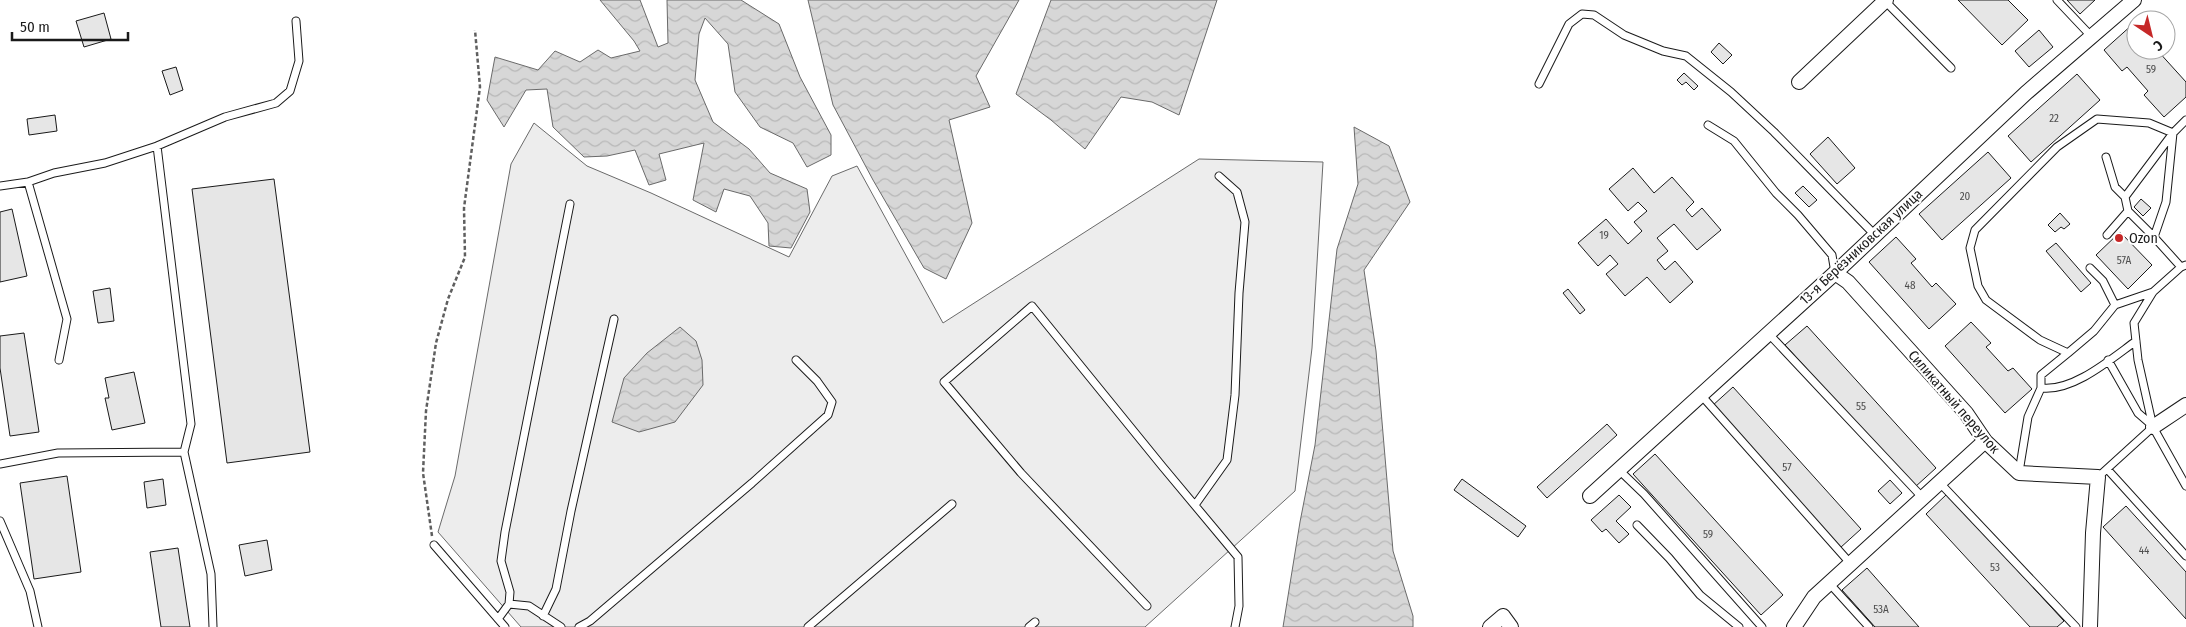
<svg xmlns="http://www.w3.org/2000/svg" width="2186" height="627" viewBox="0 0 2186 627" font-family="'Fira Sans Condensed',sans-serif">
<defs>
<pattern id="water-waves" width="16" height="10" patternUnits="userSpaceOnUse" patternTransform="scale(1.25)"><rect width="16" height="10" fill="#d7d7d7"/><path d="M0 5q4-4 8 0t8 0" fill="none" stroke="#b8b8b8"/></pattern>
</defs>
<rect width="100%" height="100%" fill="#fff"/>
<path fill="#ededed" stroke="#6a6a6a" d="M534 123 587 166 651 193 789 257 832 176 857 166 943 323 1199 159 1323 162 1312 348 1295 491 1145 627H521L438 532 455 476 511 164Z"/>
<path fill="url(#water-waves)" stroke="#6a6a6a" d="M600 0H640L658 47 668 43 667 0H741L779 24 800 77 831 135V155L807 167 793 143 760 127 735 92 728 44 705 18 699 34 695 80 713 122 749 149 770 173 807 189 810 212 791 248 769 246 768 223 750 196 724 189 716 212 693 200 704 143 659 154 666 180 649 185 635 150 607 156 584 157 553 127 547 89 526 90 504 127 487 100 495 57 538 70 555 51 580 62 598 50 611 58 640 51 634 41Z
M808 0H1019L976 76 990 107 949 120 972 223 946 279 924 268 873 180 833 105Z
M1051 0H1217L1179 115 1152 102 1121 97 1085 149 1051 120 1016 94Z
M1354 127 1389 146 1410 202 1364 270 1376 351 1393 551 1413 616V627H1283L1300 522 1315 445 1337 249 1358 184Z
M680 327 696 341 702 360 703 385 675 422 639 432 612 422 624 378 647 353Z"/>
<path fill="#e6e6e6" stroke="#1a1a1a" d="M1958 0H2008L2028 20 2002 45Z
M2067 0H2095L2080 14Z
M104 13 111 39 84 47 76 21Z
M2133 24 2136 27V50H2157L2186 82V97L2164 117 2144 95 2148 91 2127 67 2122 71 2104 50Z
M2039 30 2053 47 2029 67 2015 51Z
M1719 43 1732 55 1723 64 1711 52Z
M176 67 183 90 170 95 162 71Z
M1684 73 1698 86 1694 90 1686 82 1682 85 1677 80Z
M2077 74 2100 100 2031 162 2008 136Z
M55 115 57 131 29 135 27 119Z
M1828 137 1855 168 1837 184 1810 154Z
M1988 152 2011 178 1942 240 1919 214Z
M1633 168 1654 193 1672 177 1694 202 1686 210 1692 217 1702 208 1721 230 1697 250 1674 224 1657 238 1668 251 1657 260 1665 270 1675 261 1693 282 1670 303 1647 277 1625 296 1606 274 1618 264 1610 255 1598 266 1578 243 1606 219 1628 244 1642 231 1634 222 1647 211 1638 202 1628 211 1609 189Z
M274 179 310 452 227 463 192 189Z
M1803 186 1817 200 1809 207 1795 193Z
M2141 199 2151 208 2143 216 2134 207Z
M12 209 27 276 0 282V212Z
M2060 213 2070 224 2064 229 2061 227 2055 232 2048 225Z
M2120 232 2152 265 2128 289 2096 255Z
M1896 237 1916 259 1911 263 1932 287 1936 283 1956 304 1929 329 1869 262Z
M2056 243 2091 283 2081 292 2046 251Z
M110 288 114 321 98 323 93 291Z
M1568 289 1585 310 1580 314 1563 293Z
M1971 322 1991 343 1986 347 2008 371 2013 368 2032 389 2005 413 1945 346Z
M1807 326 1936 468 1915 487 1785 345Z
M24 333 39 432 10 436 0 368V336Z
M134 372 145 423 112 430 105 398H109L105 378Z
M1733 387 1861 529 1840 548 1712 406Z
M1607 424 1617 435 1547 498 1537 487Z
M1655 454 1783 595 1761 615 1633 474Z
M67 476 81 572 34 579 20 483Z
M163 479 166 505 147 508 144 482Z
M1462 479 1526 526 1518 537 1454 490Z
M1890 480 1902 493 1890 504 1878 491Z
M1947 494 2064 621 2057 627H2030L1926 514Z
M1619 495 1631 507 1616 521 1629 534 1619 543 1606 529 1602 532 1591 520Z
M2126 506 2186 572V619L2103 527Z
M267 540 272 570 245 576 239 545Z
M178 548 190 627H161L150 552Z
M1867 568 1919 627H1875L1842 590Z"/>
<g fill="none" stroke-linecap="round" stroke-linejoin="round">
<defs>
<path id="lane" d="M2057 0 2091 36
M1885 1 1951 68
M1539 84 1569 24 1582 14 1594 15 1624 35 1663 51 1686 56 1731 92 1774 132 1874 234
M1708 125 1734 141 1776 193 1798 215 1832 255 1835 273
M2173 133 2166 202 2154 237 2128 211 2125 197Z
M157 146 225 117 276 103 290 91 299 61 296 21
M2106 157 2115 187 2125 197
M0 186 28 182
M2107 235 2128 211
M2154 237 2181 267 2186 265
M2181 267 2153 292 2134 323 2138 360 2153 427 2186 486
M2090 268 2103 281 2115 305
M1768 333 1922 497
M2068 353 2094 331 2115 305 2153 292
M59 360 67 319 28 182 54 173 105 163 157 146 191 424 184 452
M2108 360 2138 413 2153 426
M2041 388C2073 392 2111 359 2136 341
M1701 395 1850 563
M0 464 58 453 184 452 211 574 213 627
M1619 470 1644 494 1762 627
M2108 470 2186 556
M2019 472 2028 417 2041 388V375L2068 353 2040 340 1986 300 1978 286 1970 248 1975 230 2057 147 2097 119 2149 123 2173 133 2186 120
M2098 477 2153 427
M1939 482 2076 627
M1195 505 1227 460 1235 395 1239 293 1245 222 1237 192 1219 176
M0 521 30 591 38 627
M1637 525 1669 558 1700 595 1739 627
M434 545 505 627
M1829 583 1869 627
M509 604 510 592 501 561 505 532 570 204
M1147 606 1021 473 944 382 1032 306 1162 466 1238 557 1239 606 1235 627
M543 616 556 589 571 511 614 319
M498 619 509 604 529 606 561 627
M579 627 590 621 752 483 828 415 832 402 817 381 796 360
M808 627 952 504
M1029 627 1035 622"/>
<path id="street" d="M1799 82 1886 0
M1835 273 1848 282 1966 413 1985 441 2019 473 2098 477 2093 533 2090 627
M2153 427 2186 405
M1590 496 1835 273 2026 93 2134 0
M1490 627 1503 616 1511 627
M1794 627 1814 597 1985 441"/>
</defs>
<use href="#lane" stroke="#1a1a1a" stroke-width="9"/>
<use href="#street" stroke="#1a1a1a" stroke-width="16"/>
<path stroke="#5f5f5f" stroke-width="2.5" stroke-dasharray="4 2.5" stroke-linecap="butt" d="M432 536 423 473 426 411 436 343 448 299 465 257 464 208 480 87 475 30"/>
<use href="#lane" stroke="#fff" stroke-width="7"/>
<use href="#street" stroke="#fff" stroke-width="14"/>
</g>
<circle fill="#c62828" stroke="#fff" stroke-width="2" cx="2119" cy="238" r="5"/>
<g text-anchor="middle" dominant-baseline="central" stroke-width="4" stroke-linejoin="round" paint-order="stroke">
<g font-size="11" fill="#4d4d4d">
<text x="2151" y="69">59</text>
<text x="2054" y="118">22</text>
<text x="1965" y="196">20</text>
<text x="1604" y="235">19</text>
<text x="2124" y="260">57А</text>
<text x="1910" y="285">48</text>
<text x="1861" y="406">55</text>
<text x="1787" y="467">57</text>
<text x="1708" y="534">59</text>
<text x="2144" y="550">44</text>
<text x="1995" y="567">53</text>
<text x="1881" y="609">53А</text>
</g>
<g font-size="14" fill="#1a1a1a" stroke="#fff" text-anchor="start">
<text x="2129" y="238">Ozon</text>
</g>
<g font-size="14" fill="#1a1a1a" stroke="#fff">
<text transform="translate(1861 247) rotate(-43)">13-я Берёзниковская улица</text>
<text transform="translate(1954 402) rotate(49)">Силикатный переулок</text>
</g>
</g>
<g transform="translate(2151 35) rotate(145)"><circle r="24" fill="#ffffff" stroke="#a3a3a3"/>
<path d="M0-4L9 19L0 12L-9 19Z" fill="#c62828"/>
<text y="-8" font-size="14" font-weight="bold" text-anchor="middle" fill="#1a1a1a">С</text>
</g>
<path d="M12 32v8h116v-8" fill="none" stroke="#1a1a1a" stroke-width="2.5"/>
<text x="20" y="32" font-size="15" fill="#1a1a1a" stroke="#ffffff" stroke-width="4" paint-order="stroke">50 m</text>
</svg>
